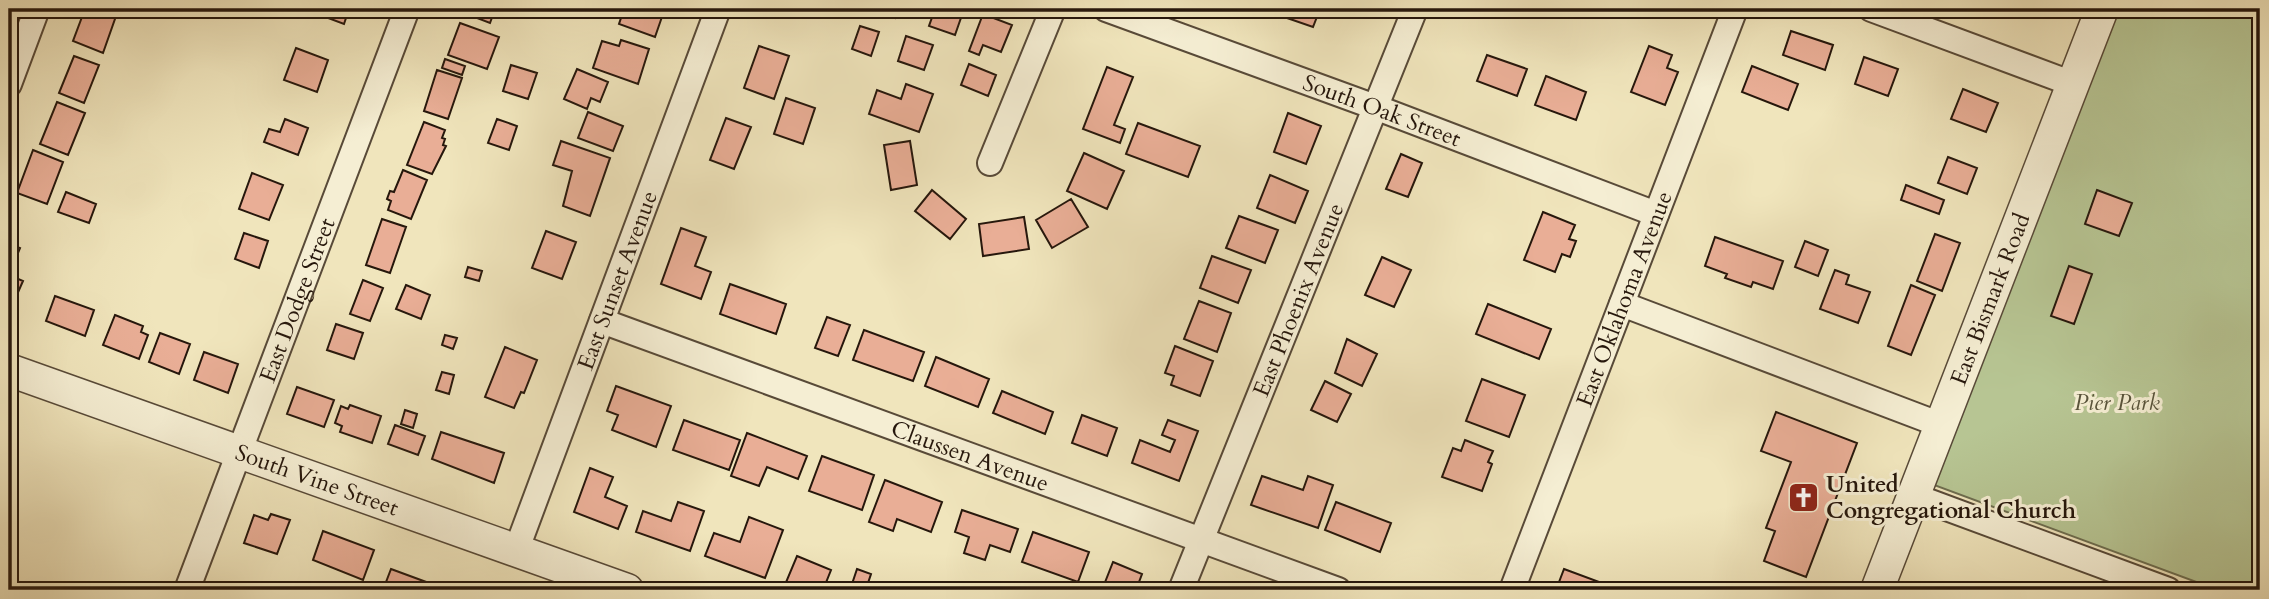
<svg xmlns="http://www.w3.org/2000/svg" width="2269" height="599" viewBox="0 0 2269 599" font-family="Cardo,serif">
<rect width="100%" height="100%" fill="#f0e5bc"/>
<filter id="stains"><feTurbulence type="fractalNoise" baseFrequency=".00286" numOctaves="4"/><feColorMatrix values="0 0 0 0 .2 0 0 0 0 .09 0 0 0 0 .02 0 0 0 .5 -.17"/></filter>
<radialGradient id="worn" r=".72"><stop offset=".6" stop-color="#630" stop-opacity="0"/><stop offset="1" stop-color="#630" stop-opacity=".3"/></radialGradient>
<path fill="#b7c593" stroke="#6e6e50" stroke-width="2" d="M2114 9H2260V590H2218L1934 485Z"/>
<path fill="#e9ae96" stroke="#26170c" stroke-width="2" d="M85 9H96L116 16 103 53 73 41Z
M323 9H349L344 24 320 15Z
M471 9H495L490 23 469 15Z
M624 9 664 11 655 37 619 24Z
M877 9H913L911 16 897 11 895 18 876 12Z
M935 9 963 12 955 35 929 26Z
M1261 9H1320L1313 27Z
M983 14 1012 25 1001 52 983 45 979 55 969 51Z
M460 23 499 37 487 69 448 55Z
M860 26 879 32 871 56 852 49Z
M1791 31 1833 45 1825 70 1783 55Z
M906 36 933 45 924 70 898 61Z
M621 40 649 49 638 84 593 68 602 41 619 46Z
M759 46 789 56 774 99 744 88Z
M1649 46 1672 55 1667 68 1678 72 1665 105 1631 92Z
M296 48 328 60 317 92 284 80Z
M1487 55 1527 69 1517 96 1477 81Z
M74 56 99 65 84 103 59 93Z
M1864 57 1898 69 1888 96 1855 84Z
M445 59 465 66 462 75 442 68Z
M969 64 996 75 988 96 961 85Z
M511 65 537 73 528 99 503 91Z
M1752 66 1798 84 1788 110 1742 92Z
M1107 67 1133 77 1114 125 1125 129 1120 143 1083 129Z
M577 69 608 82 600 102 591 98 587 109 564 99Z
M437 70 462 78 448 119 424 111Z
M1546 76 1586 92 1576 120 1535 105Z
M906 84 933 94 919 132 869 114 877 90 901 99Z
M1963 89 1998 103 1986 132 1951 119Z
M786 98 815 108 803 144 774 134Z
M57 102 85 113 68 155 40 144Z
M588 112 623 126 613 151 578 138Z
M1288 113 1321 126 1306 164 1274 152Z
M726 118 751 127 734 169 710 160Z
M285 119 308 128 298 155 264 142 269 129 280 132Z
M497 119 517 126 509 150 488 143Z
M424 122 445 130 442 138 445 139 443 145 446 146 432 174 407 165Z
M1138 123 1200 146 1188 177 1126 154Z
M561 141 610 158 590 216 563 206 572 171 553 165Z
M910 141 917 185 891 190 884 145Z
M33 150 63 162 47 204 17 193Z
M1084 153 1124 171 1107 209 1067 191Z
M1401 154 1422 163 1408 197 1386 189Z
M1948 157 1977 168 1967 194 1938 183Z
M403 170 427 180 411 219 388 210 391 201 387 199 390 191 394 192Z
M252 173 283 185 269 220 239 209Z
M1270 175 1308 191 1295 223 1257 208Z
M1906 185 1944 200 1939 214 1901 200Z
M932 190 966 219 950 239 915 211Z
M2097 190 2132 203 2119 236 2085 224Z
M66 192 96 204 89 223 58 212Z
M1071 199 1088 227 1052 248 1036 220Z
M1543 212 1575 225 1569 239 1576 241 1570 257 1562 254 1555 272 1524 260Z
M1239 216 1278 230 1265 263 1226 248Z
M1024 217 1029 249 983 256 979 224Z
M382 219 406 227 390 273 366 265Z
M681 228 706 237 695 266 711 272 701 299 661 284Z
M546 231 576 242 562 279 532 268Z
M244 233 268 241 259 268 235 259Z
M1935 234 1960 243 1942 291 1917 281Z
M1715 237 1783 261 1773 289 1753 282 1751 287 1725 278 1727 274 1705 266Z
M1805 241 1828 250 1818 276 1795 267Z
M9 244 20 248 9 275Z
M1212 256 1251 270 1238 303 1200 288Z
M1382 257 1411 270 1394 307 1365 295Z
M2069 266 2092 274 2074 324 2051 316Z
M468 267 482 271 479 281 465 277Z
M1835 270 1849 275 1846 284 1870 292 1858 323 1820 309Z
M9 275 23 281 12 306 9 304Z
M363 280 383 288 370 321 350 314Z
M730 284 786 304 776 334 720 314Z
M406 285 430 295 421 319 396 309Z
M1911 285 1935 295 1911 355 1888 346Z
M55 296 94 310 85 336 46 321Z
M1199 301 1231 313 1217 352 1184 339Z
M1488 304 1551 329 1539 359 1476 334Z
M115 315 143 326 141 332 148 335 139 359 103 345Z
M827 317 850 325 838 356 815 348Z
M336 324 363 333 354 359 327 350Z
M864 330 924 352 913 381 853 360Z
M160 333 190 344 179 374 149 362Z
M445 335 457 338 453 349 442 345Z
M1347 339 1377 354 1362 386 1335 373Z
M1175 346 1213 361 1200 396 1171 385 1174 376 1165 373Z
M505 347 537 360 524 393 521 392 514 408 485 397Z
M204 352 238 364 228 393 194 380Z
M936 357 989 379 978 407 925 386Z
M442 372 454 375 449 394 436 390Z
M1482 379 1525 395 1509 437 1466 421Z
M1325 381 1351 394 1337 422 1311 410Z
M616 386 671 406 656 447 612 430 618 415 607 411Z
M297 387 334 400 324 427 287 414Z
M1002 391 1053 412 1045 434 993 413Z
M350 405 381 416 372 443 340 432 342 426 335 423 341 406 348 409Z
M405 410 417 414 413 428 401 424Z
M1776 412 1857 443 1806 577 1764 561 1775 531 1766 528 1791 462 1761 451Z
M1082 415 1117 428 1107 456 1072 443Z
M684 420 740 440 729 470 673 450Z
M1168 420 1198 431 1179 481 1132 463 1140 440 1170 452 1175 440 1162 435Z
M395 425 425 436 418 455 388 444Z
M441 432 504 453 494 483 432 459Z
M747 433 807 456 798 479 767 467 759 486 731 476Z
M1465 440 1493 451 1488 462 1492 464 1482 491 1442 477 1453 448 1461 451Z
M822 456 874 475 862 510 809 491Z
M590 468 613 477 605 497 627 506 618 529 574 512Z
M1262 476 1303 490 1308 476 1333 485 1318 528 1251 505Z
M885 480 942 502 931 532 897 519 893 531 869 522Z
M678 502 704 511 690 551 636 532 643 511 671 521Z
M1336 502 1391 523 1380 552 1325 530Z
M962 510 1018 529 1010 552 990 545 985 560 964 553 969 537 955 532Z
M271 514 290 520 277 554 244 543 254 515 268 520Z
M749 517 783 530 765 578 705 556 714 533 740 542Z
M323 531 374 550 363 580 313 560Z
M1033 532 1089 552 1078 582 1022 562Z
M797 556 831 570 823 590 784 587Z
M1113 562 1142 574 1136 590H1102Z
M391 569 448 590H383Z
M857 569 871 574 868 583 889 590H850Z
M1564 569 1610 586 1608 590H1556Z"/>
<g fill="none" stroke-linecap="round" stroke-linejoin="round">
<defs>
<g id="minor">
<path id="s1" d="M1106 9 1375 107 1656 214"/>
<path d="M1871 9 2073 84"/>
<path d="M9 84 37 9"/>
<path d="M990 163 1053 9"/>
<path d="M1622 304 1941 425"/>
<path id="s2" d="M602 321 1338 590"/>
<path d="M1914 496 2168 590"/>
<path id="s3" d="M516 551 718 9"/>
<path id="s4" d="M187 590 407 9"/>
<path id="s5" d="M1181 590 1415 9"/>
<path id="s6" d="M1512 590 1735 9"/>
</g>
<g id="tertiary">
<path id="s7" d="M9 370 627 590"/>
<path id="s8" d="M1877 590 2102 9"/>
</g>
</defs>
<use href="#minor" stroke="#584a38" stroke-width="28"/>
<use href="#tertiary" stroke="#584a38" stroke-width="35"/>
<use href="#minor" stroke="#f5eed3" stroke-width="24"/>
<use href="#tertiary" stroke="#f5eed3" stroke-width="32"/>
</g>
<defs>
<symbol id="church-square" viewBox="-11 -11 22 22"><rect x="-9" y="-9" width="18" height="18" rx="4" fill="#8f2418" stroke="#f5eed3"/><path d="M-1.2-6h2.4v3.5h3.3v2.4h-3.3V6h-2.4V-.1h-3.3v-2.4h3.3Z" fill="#fff"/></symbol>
</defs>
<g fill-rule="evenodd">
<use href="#church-square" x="1786" y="480" width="35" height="35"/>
</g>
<g text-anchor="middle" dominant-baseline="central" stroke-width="6" stroke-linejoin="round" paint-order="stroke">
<g font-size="23" fill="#26170c" stroke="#f5eed3">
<text stroke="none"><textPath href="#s1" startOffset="294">South Oak Street</textPath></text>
<text stroke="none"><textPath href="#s3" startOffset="289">East Sunset Avenue</textPath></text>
<text stroke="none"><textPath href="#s4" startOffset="310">East Dodge Street</textPath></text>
<text stroke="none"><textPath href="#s5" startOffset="313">East Phoenix Avenue</textPath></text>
<text stroke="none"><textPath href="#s6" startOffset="312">East Oklahoma Avenue</textPath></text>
<text stroke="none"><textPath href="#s8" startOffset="312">East Bismark Road</textPath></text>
<text stroke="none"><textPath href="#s2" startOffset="392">Claussen Avenue</textPath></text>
<text stroke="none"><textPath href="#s7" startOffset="327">South Vine Street</textPath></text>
</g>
<g font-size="23" font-style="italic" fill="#59543b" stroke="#f5eed3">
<text x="2117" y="402">Pier Park</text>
</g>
<g font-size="23" font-weight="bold" fill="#26170c" stroke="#f5eed3" text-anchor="start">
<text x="1826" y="484">United<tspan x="1826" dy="26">Congregational Church</tspan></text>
</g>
</g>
<rect width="2269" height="599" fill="none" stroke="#f0e5bc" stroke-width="35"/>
<rect x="10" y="10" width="2248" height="578" fill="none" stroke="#26170c" stroke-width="3.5"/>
<rect x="18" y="18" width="2234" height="564" fill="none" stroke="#26170c" stroke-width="2"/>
<rect width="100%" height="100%" filter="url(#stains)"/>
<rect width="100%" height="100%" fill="url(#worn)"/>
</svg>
